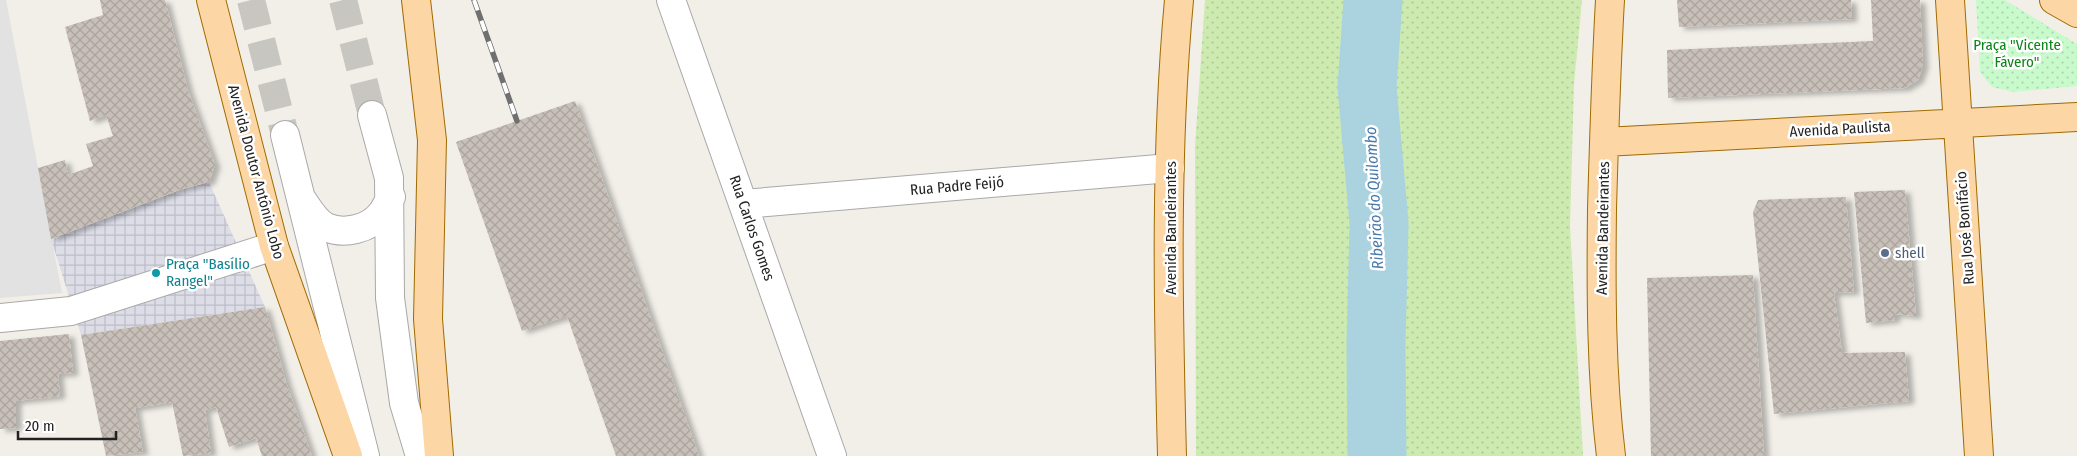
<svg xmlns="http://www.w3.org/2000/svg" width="2077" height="456" viewBox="0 0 2077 456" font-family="'Fira Sans Condensed',sans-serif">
<defs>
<pattern id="grass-dots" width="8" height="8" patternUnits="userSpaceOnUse" patternTransform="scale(1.25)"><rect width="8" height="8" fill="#cdebb0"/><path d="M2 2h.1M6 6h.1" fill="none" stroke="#b0c997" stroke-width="1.8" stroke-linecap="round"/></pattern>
<pattern id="park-dots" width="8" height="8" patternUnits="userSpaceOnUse" patternTransform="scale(1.25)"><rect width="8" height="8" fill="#c8facc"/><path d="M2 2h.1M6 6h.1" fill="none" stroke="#acd6af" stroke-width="1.8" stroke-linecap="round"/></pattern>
<pattern id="plaza-grid" width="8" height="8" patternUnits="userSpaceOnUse" patternTransform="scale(1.25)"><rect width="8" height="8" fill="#dddde8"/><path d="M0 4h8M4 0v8" fill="none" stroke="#bdbdc7"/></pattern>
<pattern id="building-cross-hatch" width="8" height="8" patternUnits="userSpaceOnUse" patternTransform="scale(1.25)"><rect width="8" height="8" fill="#c7bfb8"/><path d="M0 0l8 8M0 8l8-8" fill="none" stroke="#aba49e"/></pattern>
<filter id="shadow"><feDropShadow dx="5.5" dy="3" stdDeviation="2.5" flood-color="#0004"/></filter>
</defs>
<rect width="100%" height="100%" fill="#f2efe9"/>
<path fill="url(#grass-dots)" d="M1205 0H1582L1574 84 1570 226 1583 456H1196L1195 146Z"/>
<path fill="url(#park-dots)" d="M1976 0H2005L2077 44V86L2013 92 1992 87 1980 72Z"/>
<path fill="#e2e2e2" d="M0 0H6L62 293 0 298Z"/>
<path fill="url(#plaza-grid)" d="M209 182 265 307 81 335 51 239 181 190Z"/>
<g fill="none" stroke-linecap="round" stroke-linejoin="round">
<path stroke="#aad3df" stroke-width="59" d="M1373 0 1367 87 1379 223 1376 346 1377 456"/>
</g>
<path fill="url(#building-cross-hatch)" filter="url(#shadow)" d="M100 0H165L188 90 215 165 209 182 181 189 51 239 38 168 65 160 68 175 93 166 86 144 113 136 106 115 90 121 65 27 103 15Z
M1677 0H1851L1852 19 1679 27Z
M1871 0H1920L1923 66 1918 80 1905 88 1668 98 1667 50 1873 41Z
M575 101 699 456H616L567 316 522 331 456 142Z
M1905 190 1916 316 1895 314V320L1866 323 1854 192Z
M1846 197 1854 292 1834 293 1842 353 1905 352 1909 401 1774 414 1753 212 1758 200Z
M1753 275 1764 456H1651L1647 278Z
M265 307 287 385 312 456H262L256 438 229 447 216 407 205 410 211 453 183 456 172 402 135 408 143 452 106 456 81 335Z
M69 334 73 373 58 374 60 396 16 401V428L0 429V341Z"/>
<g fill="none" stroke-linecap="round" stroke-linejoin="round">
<path stroke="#c8c6c1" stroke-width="28" stroke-dasharray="28 14" stroke-linecap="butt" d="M251 0 285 135
M343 0 372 115"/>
<defs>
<path id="minor" d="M671 0 832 456
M372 115 389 178 390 298 404 403 420 456
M285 135 365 456
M303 201C309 210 316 222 326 227 344 235 369 229 381 214 385 209 388 203 391 197
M743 204 1170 168
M0 318 71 311 274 246"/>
<path id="major" d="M211 0 274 246 348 456
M416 0 432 140 428 319 439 456
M1610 0C1606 70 1604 139 1602 209 1601 291 1601 374 1611 456
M1950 0 1979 456
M2054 0 2077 13
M1604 142 2077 117
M1172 456C1168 304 1165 151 1179 0"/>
</defs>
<use href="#minor" stroke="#a9a9a9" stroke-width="30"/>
<use href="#major" stroke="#a06b00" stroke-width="30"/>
<use href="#minor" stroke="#fff" stroke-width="28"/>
<use href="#major" stroke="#fcd6a4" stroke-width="28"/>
<defs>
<path id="rail" d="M474 0 517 121"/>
</defs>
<use href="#rail" stroke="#707070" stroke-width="5.5"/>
<use href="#rail" stroke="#fff" stroke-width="4" stroke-dasharray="11" stroke-linecap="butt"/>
</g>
<circle fill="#5c6f8a" stroke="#fff" stroke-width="2" cx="1885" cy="253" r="5"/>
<circle fill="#0f9aa8" stroke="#fff" stroke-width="2" cx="156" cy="273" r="5"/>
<g text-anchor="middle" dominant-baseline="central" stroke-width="5" stroke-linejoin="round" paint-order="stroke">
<g font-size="15" fill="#0c8416" stroke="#fff">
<text x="2017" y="45">Praça "Vicente<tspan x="2017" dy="17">Fávero"</tspan></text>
</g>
<g font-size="15" fill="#222" stroke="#fff">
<text transform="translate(1840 129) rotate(-3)">Avenida Paulista</text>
<text transform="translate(256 172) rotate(75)">Avenida Doutor Antônio Lobo</text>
<text transform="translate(957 186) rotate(-5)">Rua Padre Feijó</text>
<text transform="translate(752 228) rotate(71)">Rua Carlos Gomes</text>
<text transform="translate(1171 228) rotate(-90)">Avenida Bandeirantes</text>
<text transform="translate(1603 228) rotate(-89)">Avenida Bandeirantes</text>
<text transform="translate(1965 228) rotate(-94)">Rua José Bonifácio</text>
</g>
<g font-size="15" fill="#4e5e75" stroke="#fff" text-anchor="start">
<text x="1895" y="253">shell</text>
</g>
<g font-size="15" fill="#0d838f" stroke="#fff" text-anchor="start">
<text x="166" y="264">Praça "Basílio<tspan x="166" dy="17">Rangel"</tspan></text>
</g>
<g font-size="16" font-style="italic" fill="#4a7aab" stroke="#fff">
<text transform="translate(1374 198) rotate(-93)">Ribeirão do Quilombo</text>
</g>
</g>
<path d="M18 431v8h98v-8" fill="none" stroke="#222222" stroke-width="2.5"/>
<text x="25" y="431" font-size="15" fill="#222222" stroke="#ffffff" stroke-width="4" paint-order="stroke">20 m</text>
</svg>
